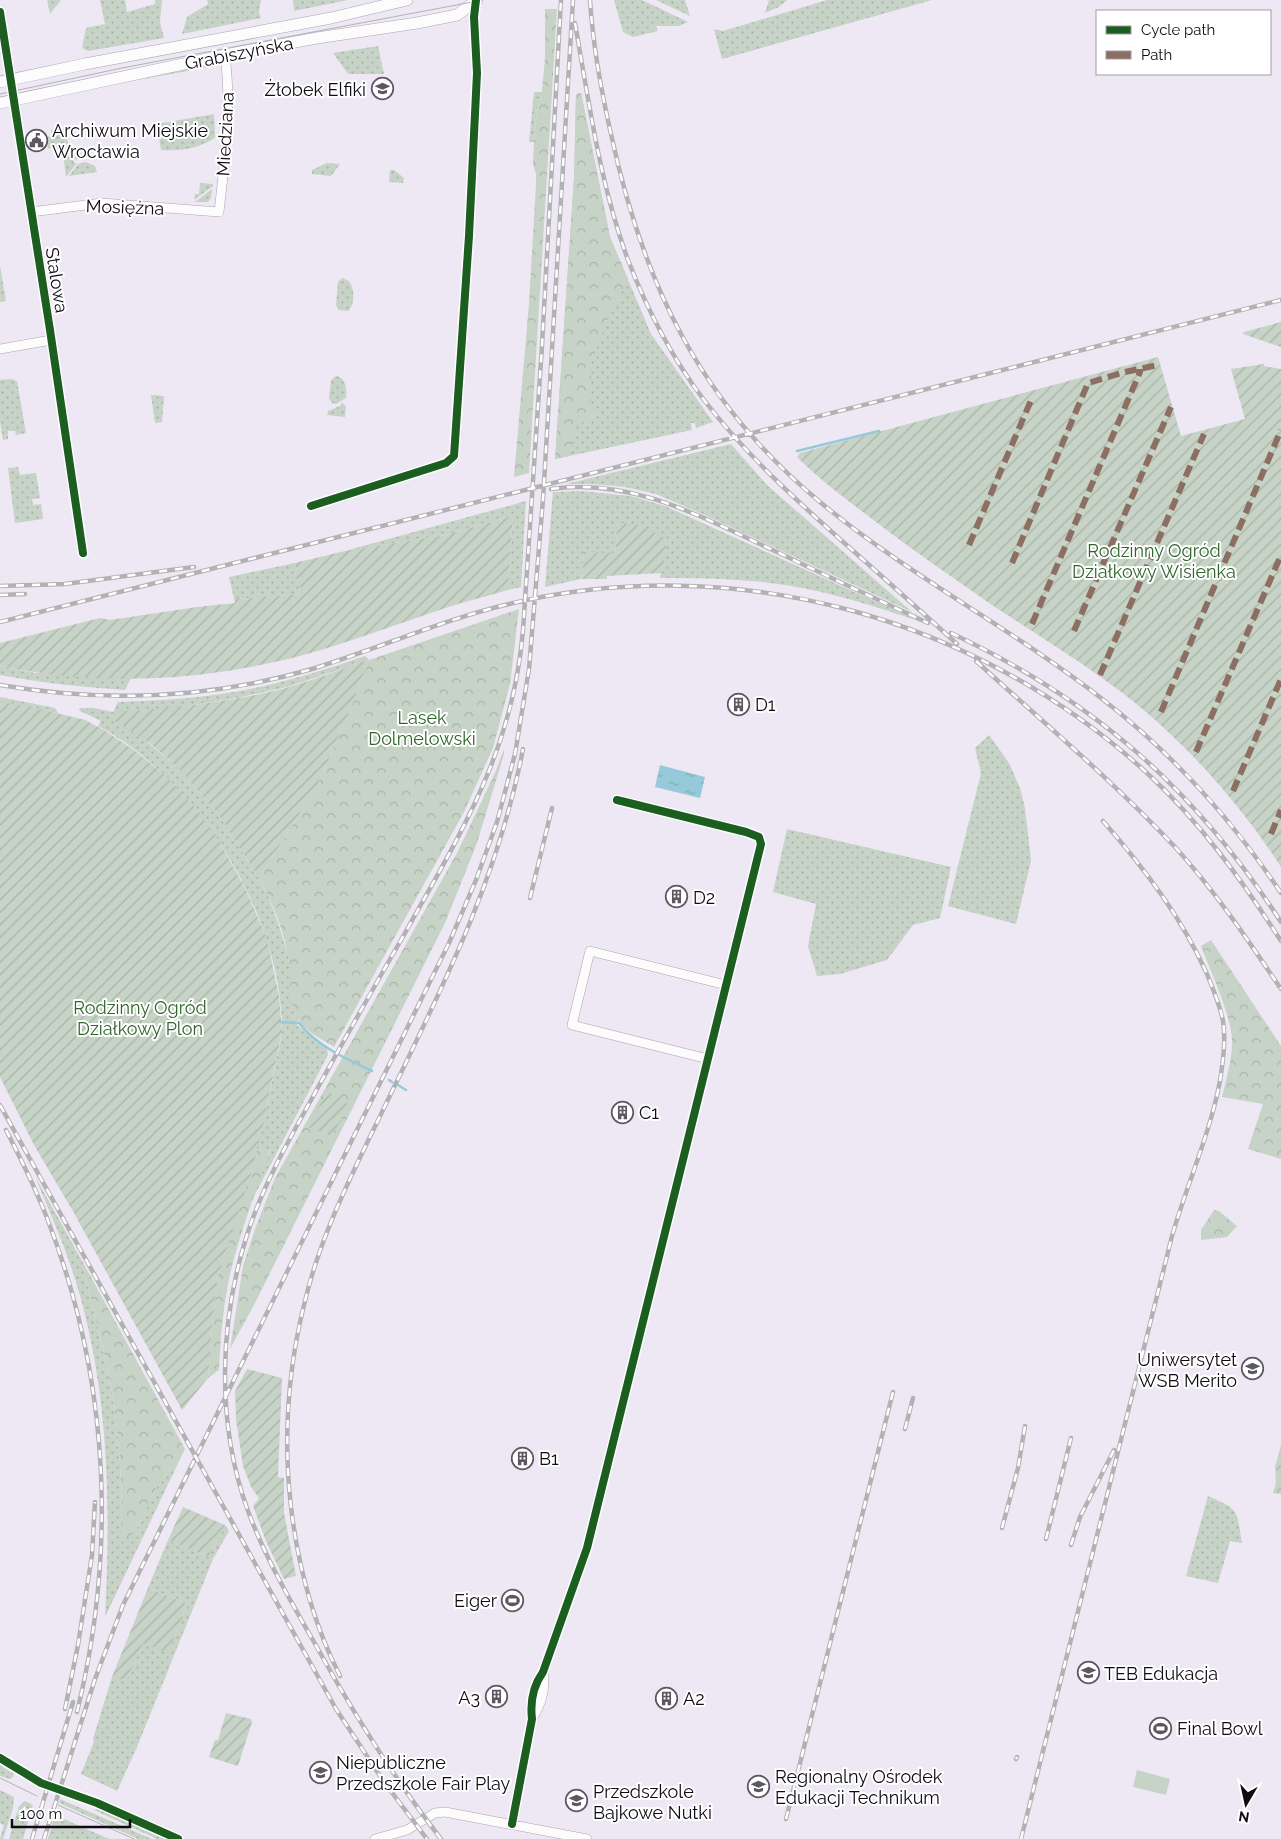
<svg xmlns="http://www.w3.org/2000/svg" width="1281" height="1839" viewBox="0 0 1281 1839" font-family="Raleway,sans-serif">
<defs>
<pattern id="grass-dots" width="8" height="8" patternUnits="userSpaceOnUse" patternTransform="scale(1.25)"><rect width="8" height="8" fill="#c6d3c6"/><path d="M2 2h.1M6 6h.1" fill="none" stroke="#a9b4a9" stroke-width="1.8" stroke-linecap="round"/></pattern>
<pattern id="forest-crowns" width="20" height="18" patternUnits="userSpaceOnUse" patternTransform="scale(1.25)"><rect width="20" height="18" fill="#c6d3c6"/><path d="M2 6a3 3 0 1 1 6 0M12 15a3 3 0 1 1 6 0" fill="none" stroke="#a9b4a9"/></pattern>
<pattern id="garden-furrows" width="10" height="10" patternUnits="userSpaceOnUse" patternTransform="scale(1.25)"><rect width="10" height="10" fill="#c6d3c6"/><path d="M-1 1l2-2M0 10L10 0M9 11l2-2" fill="none" stroke="#a9b4a9"/></pattern>
<pattern id="water-ripples" width="26" height="14" patternUnits="userSpaceOnUse" patternTransform="scale(1.25)"><rect width="26" height="14" fill="#96c9d9"/><path d="M2 4q2-2 4 0t4 0M15 11q2-2 4 0t4 0" fill="none" stroke="#80abb9"/></pattern>
</defs>
<rect width="100%" height="100%" fill="#eee8f4"/>
<path fill="url(#grass-dots)" d="M47 0H61L50 14Z
M100 0H125L127 12 155 4V0H162L160 22 164 38 88 51 82 48 86 28 105 24Z
M207 0H261L259 12 261 18 182 34 187 17 208 4Z
M293 0H348L294 11Z
M614 0H642L688 22 679 26H656L658 31 633 37 623 32Z
M656 0H685L690 16Z
M769 0H787L779 7 765 13Z
M827 0H932L722 59 714 29 723 31Z
M378 46 384 74H348L333 53Z
M215 62 220 65 100 87Z
M534 92H542L541 102 537 107 534 142H529Z
M581 93 610 237 651 334 713 422 696 428 695 423H691L692 430 555 459 574 179 576 94Z
M214 114 215 138C196 149 183 151 161 150L157 124Z
M65 128 69 148 77 147 78 153H81L82 158 73 160 74 163H77L66 177 63 153H61L60 149 48 148 46 137 52 136 51 130Z
M86 162 95 166 97 172 69 176 78 164Z
M327 163 340 164 331 176 312 174V170Z
M390 170H394L404 178 403 183 389 182Z
M200 183 213 184V186L194 200 195 194H199Z
M212 189 211 198 208 202H195Z
M0 266 6 301 0 302Z
M342 278 349 281C355 289 355 305 348 311L339 310 336 305 338 282Z
M336 376C346 378 347 389 346 398L336 404 332 403 329 398 331 380Z
M11 379 17 381 26 433 16 435 15 431H8V439L3 440 0 421V380Z
M151 395 164 396 162 422 155 423Z
M342 403 346 406 345 417 327 415 328 411 340 406Z
M731 444 767 485 912 612 707 516 656 494 625 487 593 484H566Z
M18 467 20 475 36 473 40 498 32 499 33 505 41 504 43 519 15 523 8 468Z
M580 491 631 496 665 506 921 622C887 610 852 599 817 591 767 579 712 578 660 578L667 539 618 523 615 554 584 552 581 579 545 587 553 492Z
M526 501 521 587 508 590 513 516 446 535 345 551Z
M295 563 303 594 236 599 235 603 229 577Z
M365 656 369 660 287 687 237 698 161 710 113 713 177 767 219 815 259 878 268 896 279 925 288 955 293 1006 298 1019 297 1025 327 1049 328 1055 251 1202 270 1150 256 1151C264 1121 270 1092 276 1062 278 1051 282 1039 282 1028 281 915 198 779 98 726L101 721 80 711 79 709 80 708H94L113 712 118 702C153 701 187 699 221 694 270 687 319 672 365 656Z
M0 666 35 673 131 678 125 690C83 687 42 683 0 675Z
M0 697 55 708 58 713 0 702Z
M989 735 1009 763 1020 788 1025 808 1031 861 1016 924 948 906 981 773 975 748Z
M787 829 951 867 940 918 913 925 887 960 840 974 817 976 808 946 816 904 773 892Z
M35 1176 86 1268 84 1270C91 1302 100 1334 107 1367 119 1421 122 1479 122 1534L135 1532 157 1486 181 1457 105 1617C111 1505 109 1390 76 1282 65 1246 49 1211 35 1176Z
M1208 1496C1240 1510 1236 1509 1242 1543L1230 1541 1218 1583 1186 1576Z
M225 1525 229 1531 213 1559 137 1747 117 1791 81 1774 94 1742 93 1739 112 1677 126 1681 143 1642 168 1652 188 1604 148 1588 168 1540 208 1557Z
M0 1765 14 1774 13 1777 10 1779 0 1776Z
M0 1790 14 1797 13 1808 3 1839H0L4 1825 0 1823Z
M60 1799 152 1839H138L59 1803Z
M25 1801 33 1805 23 1839H9L19 1806Z
M98 1809 101 1810 165 1839H157L94 1810Z
M55 1815 109 1839H48Z"/>
<path fill="url(#forest-crowns)" d="M545 9H557L529 473 514 477 529 303 536 184V174L533 164 534 143 537 107 541 102 545 58Z
M581 93 610 237 628 279 606 323 591 363 590 402 598 413 576 426 569 456 555 459 574 179 576 94Z
M519 609 510 684 493 748 464 812 334 1047C322 1039 304 1031 297 1018 289 1003 291 975 288 957 284 930 272 902 259 878L318 784 346 720 369 660Z
M504 749V754L477 843 445 923 254 1305 230 1349 243 1266 255 1229 275 1178 457 853 495 773Z
M1211 940 1281 1046V1159L1248 1149 1263 1104 1222 1097C1226 1079 1232 1061 1232 1043 1233 1019 1210 970 1201 946Z
M270 1149C258 1185 245 1219 235 1255 224 1292 221 1331 219 1370L208 1378 212 1327 218 1276 256 1151Z
M1214 1210 1219 1211 1237 1226 1227 1237 1201 1240V1230Z
M86 1268 185 1449 181 1457 157 1486 135 1532 129 1537 122 1534C122 1479 119 1421 107 1366 100 1334 91 1302 84 1270Z
M1281 1445V1494L1273 1493 1276 1483 1275 1467Z"/>
<path fill="url(#garden-furrows)" d="M1281 322V347L1243 334 1244 332Z
M1158 357 1181 436 1245 419 1231 369 1264 364V366L1281 369V867C1239 802 1184 741 1124 694 1082 662 1036 634 992 605 952 577 911 549 872 519 846 499 820 480 797 457L800 453Z
M513 516 508 590C480 598 452 605 425 615 386 628 347 643 307 654 208 681 100 687 0 666V643L100 618 110 620 197 607 235 603V599L302 594 295 563 345 551 446 535Z
M618 522 641 526 667 539 662 573 607 576V579H581L584 552 615 553Z
M369 660 346 720 318 784 259 878 219 815 177 767 151 744 112 719 113 712C171 709 230 702 286 688 314 680 341 669 369 660Z
M0 702 28 706 85 720 104 730 134 750 167 777 197 810 215 834 245 888 267 939 279 996 282 1031 262 1130 251 1173 218 1276 212 1327 208 1378 182 1410 74 1213 34 1145 0 1077Z
M328 1092 348 1104 340 1122 331 1136 306 1126Z
M247 1369 282 1378 278 1477 284 1478V1513L296 1576 284 1579 266 1541 253 1506 259 1498 251 1487 243 1466 236 1419 235 1391Z
M183 1507 225 1525 208 1557 168 1540Z
M148 1588 188 1604 168 1653 143 1643 126 1681 112 1677Z
M226 1713 251 1719 252 1722 238 1766 209 1757 215 1740H218Z"/>
<path fill="#c6d3c6" d="M1137 1770 1170 1779 1166 1795 1133 1787Z"/>
<path fill="url(#water-ripples)" d="M660 765 705 777 700 798 655 787Z"/>
<g fill="none" stroke-linecap="round" stroke-linejoin="round">
<path stroke="#96c9d9" stroke-width="2.5" d="M797 451 879 431
M280 1022 299 1023C317 1046 346 1059 372 1071
M389 1080 392 1082
M398 1085 406 1090"/>
<path stroke="#ccc7d2" stroke-width="9" stroke-dasharray="9 4.5" stroke-linecap="butt" d="M41 1783 63 1791"/>
<defs>
<path id="minor" d="M0 12 50 330 83 553
M31 212 102 203 219 212C225 157 232 110 225 55
M0 349 51 340
M311 506 446 463 454 456 469 236 477 73 474 17 476 0
M708 1059 572 1025 590 951 726 985
M532 1719C541 1705 546 1689 543 1672
M0 1758 41 1783
M63 1791 97 1803 178 1839
M512 1824 532 1719C530 1702 533 1686 543 1672L587 1548 761 844 759 837 746 832 617 800
M375 1839 407 1830 435 1813 445 1812 587 1839"/>
<path id="major" d="M0 82 85 64 331 18 407 0
M0 103 235 53 317 38 417 23 457 15 477 0"/>
</defs>
<use href="#minor" stroke="#a9a5ad" stroke-width="10"/>
<use href="#major" stroke="#a9a5ad" stroke-width="12"/>
<use href="#minor" stroke="#fcfcfd" stroke-width="9"/>
<use href="#major" stroke="#fcfcfd" stroke-width="11"/>
<path stroke="#b2b2b4" stroke-width="1" d="M0 94 122 68 483 0
M0 1778 37 1796
M58 1805 134 1839"/>
<defs>
<path id="rail" d="M590 0C593 46 601 90 611 134 643 283 700 403 820 502 908 575 1011 628 1101 698 1172 753 1231 818 1281 893
M575 23C589 103 600 184 628 260 647 309 672 358 704 400 746 455 798 502 850 548 886 580 922 612 957 644
M551 489C633 477 705 519 777 552 827 576 878 600 928 623
M0 586 65 584 194 567
M0 595 25 594
M0 622 1281 300
M951 633C1095 701 1195 789 1281 922
M976 661C1043 722 1113 781 1175 847 1215 891 1248 940 1281 989
M0 685C105 703 209 699 312 669 378 649 441 620 509 604 735 550 976 617 1147 773 1200 822 1242 880 1281 941
M530 898 552 808
M0 1105 336 1709 384 1782 427 1839
M6 1130C22 1161 38 1193 50 1226 109 1382 117 1550 77 1712
M905 1429 913 1398
M1002 1528 1018 1468 1025 1426
M1046 1539 1071 1438
M1071 1545 1080 1517 1114 1450
M340 1676C313 1623 298 1566 291 1507 283 1438 288 1368 305 1301 321 1234 353 1172 383 1110 440 992 498 880 523 749
M65 1709 78 1645 92 1555 95 1502
M1016 1759 1017 1757
M786 1819 893 1392
M32 1839 73 1702
M44 1839 95 1679 123 1605 449 943 476 880 497 822 515 754 529 669 543 499 573 0
M441 1839C393 1777 352 1711 314 1642 290 1600 265 1557 248 1511 216 1423 219 1323 247 1235 262 1188 286 1145 310 1102 341 1045 373 989 405 933 462 831 513 750 523 630L542 346 561 0
M1021 1839 1172 1236C1187 1184 1210 1134 1220 1081 1223 1061 1226 1040 1223 1021 1220 1005 1213 989 1207 974 1182 918 1144 868 1103 821"/>
</defs>
<use href="#rail" stroke="#b2b2b4" stroke-width="4.5"/>
<use href="#rail" stroke="#fff" stroke-width="2.5" stroke-dasharray="8" stroke-linecap="butt"/>
<path stroke="#8d6e63" stroke-width="6" stroke-dasharray="12 6" stroke-linecap="butt" d="M969 545 1032 398
M1012 563 1088 383 1125 372 1158 365
M1032 624 1140 372V369
M1074 631 1171 407
M1100 675 1204 434
M1161 712 1281 430
M1196 752 1281 555
M1233 791 1281 679
M1271 834 1281 810"/>
<defs>
<path id="cycleway" d="M0 12 50 330 83 553
M311 506 446 463 454 456 469 236 477 73 474 17 476 0
M0 1758 41 1783 97 1803 178 1839
M512 1824 532 1719C530 1702 533 1686 543 1672L587 1548 761 844 759 837 746 832 617 800"/>
</defs>
<use href="#cycleway" stroke="#fff" stroke-width="11"/>
<use href="#cycleway" stroke="#1b5e20" stroke-width="8"/>
</g>
<defs>
<symbol id="school-ring" viewBox="-11 -11 22 22"><circle r="9.5" fill="#fff" stroke="#5c5861" stroke-width="1.5"/><path d="M0-5L7-2L0 1L-7-2ZM-4 1L0 2.5L4 1V4Q0 6-4 4Z" fill="#5c5861"/></symbol>
<symbol id="civic-ring" viewBox="-11 -11 22 22"><circle r="9.5" fill="#fff" stroke="#5c5861" stroke-width="1.5"/><path d="M-.6-6.5H3V-4.5H.6V-3L4-1V1h2V6H-6V1h2V-1L-.6-3ZM-1.2 2.5V6h2.4V2.5Z" fill="#5c5861"/></symbol>
<symbol id="building-ring" viewBox="-11 -11 22 22"><circle r="9.5" fill="#fff" stroke="#5c5861" stroke-width="1.5"/><path d="M-4-6H4V6H1V3H-1V6H-4ZM-2.5-4.3h1.7v1.8h-1.7ZM.8-4.3h1.7v1.8H.8ZM-2.5-1h1.7V.8h-1.7ZM.8-1h1.7V.8H.8Z" fill="#5c5861"/></symbol>
<symbol id="university-ring" viewBox="-11 -11 22 22"><circle r="9.5" fill="#fff" stroke="#5c5861" stroke-width="1.5"/><path d="M0-5L7-2L0 1L-7-2ZM-4 1L0 2.5L4 1V4Q0 6-4 4Z" fill="#5c5861"/></symbol>
<symbol id="stadium-ring" viewBox="-11 -11 22 22"><circle r="9.5" fill="#fff" stroke="#5c5861" stroke-width="1.5"/><path d="M0-5a6.5 5 0 1 0 0 10a6.5 5 0 1 0 0-10ZM-3.5-1.8h7v3.6h-7Z" fill="#5c5861"/></symbol>
</defs>
<g fill-rule="evenodd">
<use href="#school-ring" x="370" y="76" width="25" height="25"/>
<use href="#civic-ring" x="24" y="128" width="25" height="25"/>
<use href="#building-ring" x="726" y="692" width="25" height="25"/>
<use href="#building-ring" x="664" y="884" width="25" height="25"/>
<use href="#building-ring" x="610" y="1100" width="25" height="25"/>
<use href="#university-ring" x="1240" y="1356" width="25" height="25"/>
<use href="#building-ring" x="510" y="1446" width="25" height="25"/>
<use href="#stadium-ring" x="500" y="1588" width="25" height="25"/>
<use href="#school-ring" x="1076" y="1660" width="25" height="25"/>
<use href="#building-ring" x="484" y="1684" width="25" height="25"/>
<use href="#building-ring" x="654" y="1686" width="25" height="25"/>
<use href="#stadium-ring" x="1148" y="1716" width="25" height="25"/>
<use href="#school-ring" x="308" y="1760" width="25" height="25"/>
<use href="#school-ring" x="746" y="1774" width="25" height="25"/>
<use href="#school-ring" x="564" y="1788" width="25" height="25"/>
</g>
<g text-anchor="middle" dominant-baseline="central" stroke-width="4" stroke-linejoin="round" paint-order="stroke">
<g font-size="18" fill="#0e0b12" stroke="#fff">
<text transform="translate(239 53) rotate(-11)">Grabiszyńska</text>
<text transform="translate(225 134) rotate(-87)">Miedziana</text>
<text transform="translate(125 207) rotate(2)">Mosiężna</text>
<text transform="translate(57 280) rotate(81)">Stalowa</text>
</g>
<g font-size="18" fill="#0e0b12" stroke="#fff" text-anchor="start">
<text x="366" y="89" text-anchor="end">Żłobek Elfiki</text>
<text x="52" y="130">Archiwum Miejskie<tspan x="52" dy="21">Wrocławia</tspan></text>
<text x="755" y="704">D1</text>
<text x="693" y="897">D2</text>
<text x="639" y="1112">C1</text>
<text x="1237" y="1359" text-anchor="end">Uniwersytet<tspan x="1237" dy="21">WSB Merito</tspan></text>
<text x="539" y="1458">B1</text>
<text x="497" y="1600" text-anchor="end">Eiger</text>
<text x="1104" y="1673">TEB Edukacja</text>
<text x="480" y="1697" text-anchor="end">A3</text>
<text x="683" y="1698">A2</text>
<text x="1177" y="1728">Final Bowl</text>
<text x="336" y="1762">Niepubliczne<tspan x="336" dy="21">Przedszkole Fair Play</tspan></text>
<text x="775" y="1776">Regionalny Ośrodek<tspan x="775" dy="21">Edukacji Technikum</tspan></text>
<text x="593" y="1791">Przedszkole<tspan x="593" dy="21">Bajkowe Nutki</tspan></text>
</g>
<g font-size="18" fill="#2f662a" stroke="#fff">
<text x="1154" y="550">Rodzinny Ogród<tspan x="1154" dy="21">Działkowy Wisienka</tspan></text>
<text x="422" y="717">Lasek<tspan x="422" dy="21">Dolmelowski</tspan></text>
<text x="140" y="1007">Rodzinny Ogród<tspan x="140" dy="21">Działkowy Plon</tspan></text>
</g>
</g>
<rect x="1096" y="10" width="175" height="65" fill="#ffffff" stroke="#9f9da0"/>
<rect x="1106" y="26" width="25" height="8" fill="#1b5e20" stroke="#9f9da0"/>
<text x="1141" y="35" font-size="15" fill="#0e0b12">Cycle path</text>
<rect x="1106" y="51" width="25" height="8" fill="#8d6e63" stroke="#9f9da0"/>
<text x="1141" y="60" font-size="15" fill="#0e0b12">Path</text>
<g transform="translate(1246 1804) rotate(189)" stroke="#ffffff" stroke-width="4" paint-order="stroke">
<path d="M0-4L9 19L0 12L-9 19Z" fill="#0e0b12"/>
<text y="-8" font-size="14" font-weight="bold" text-anchor="middle" fill="#0e0b12">N</text>
</g>
<path d="M12 1819v8h118v-8" fill="none" stroke="#0e0b12" stroke-width="2.5"/>
<text x="20" y="1819" font-size="15" fill="#0e0b12" stroke="#ffffff" stroke-width="4" paint-order="stroke">100 m</text>
</svg>
